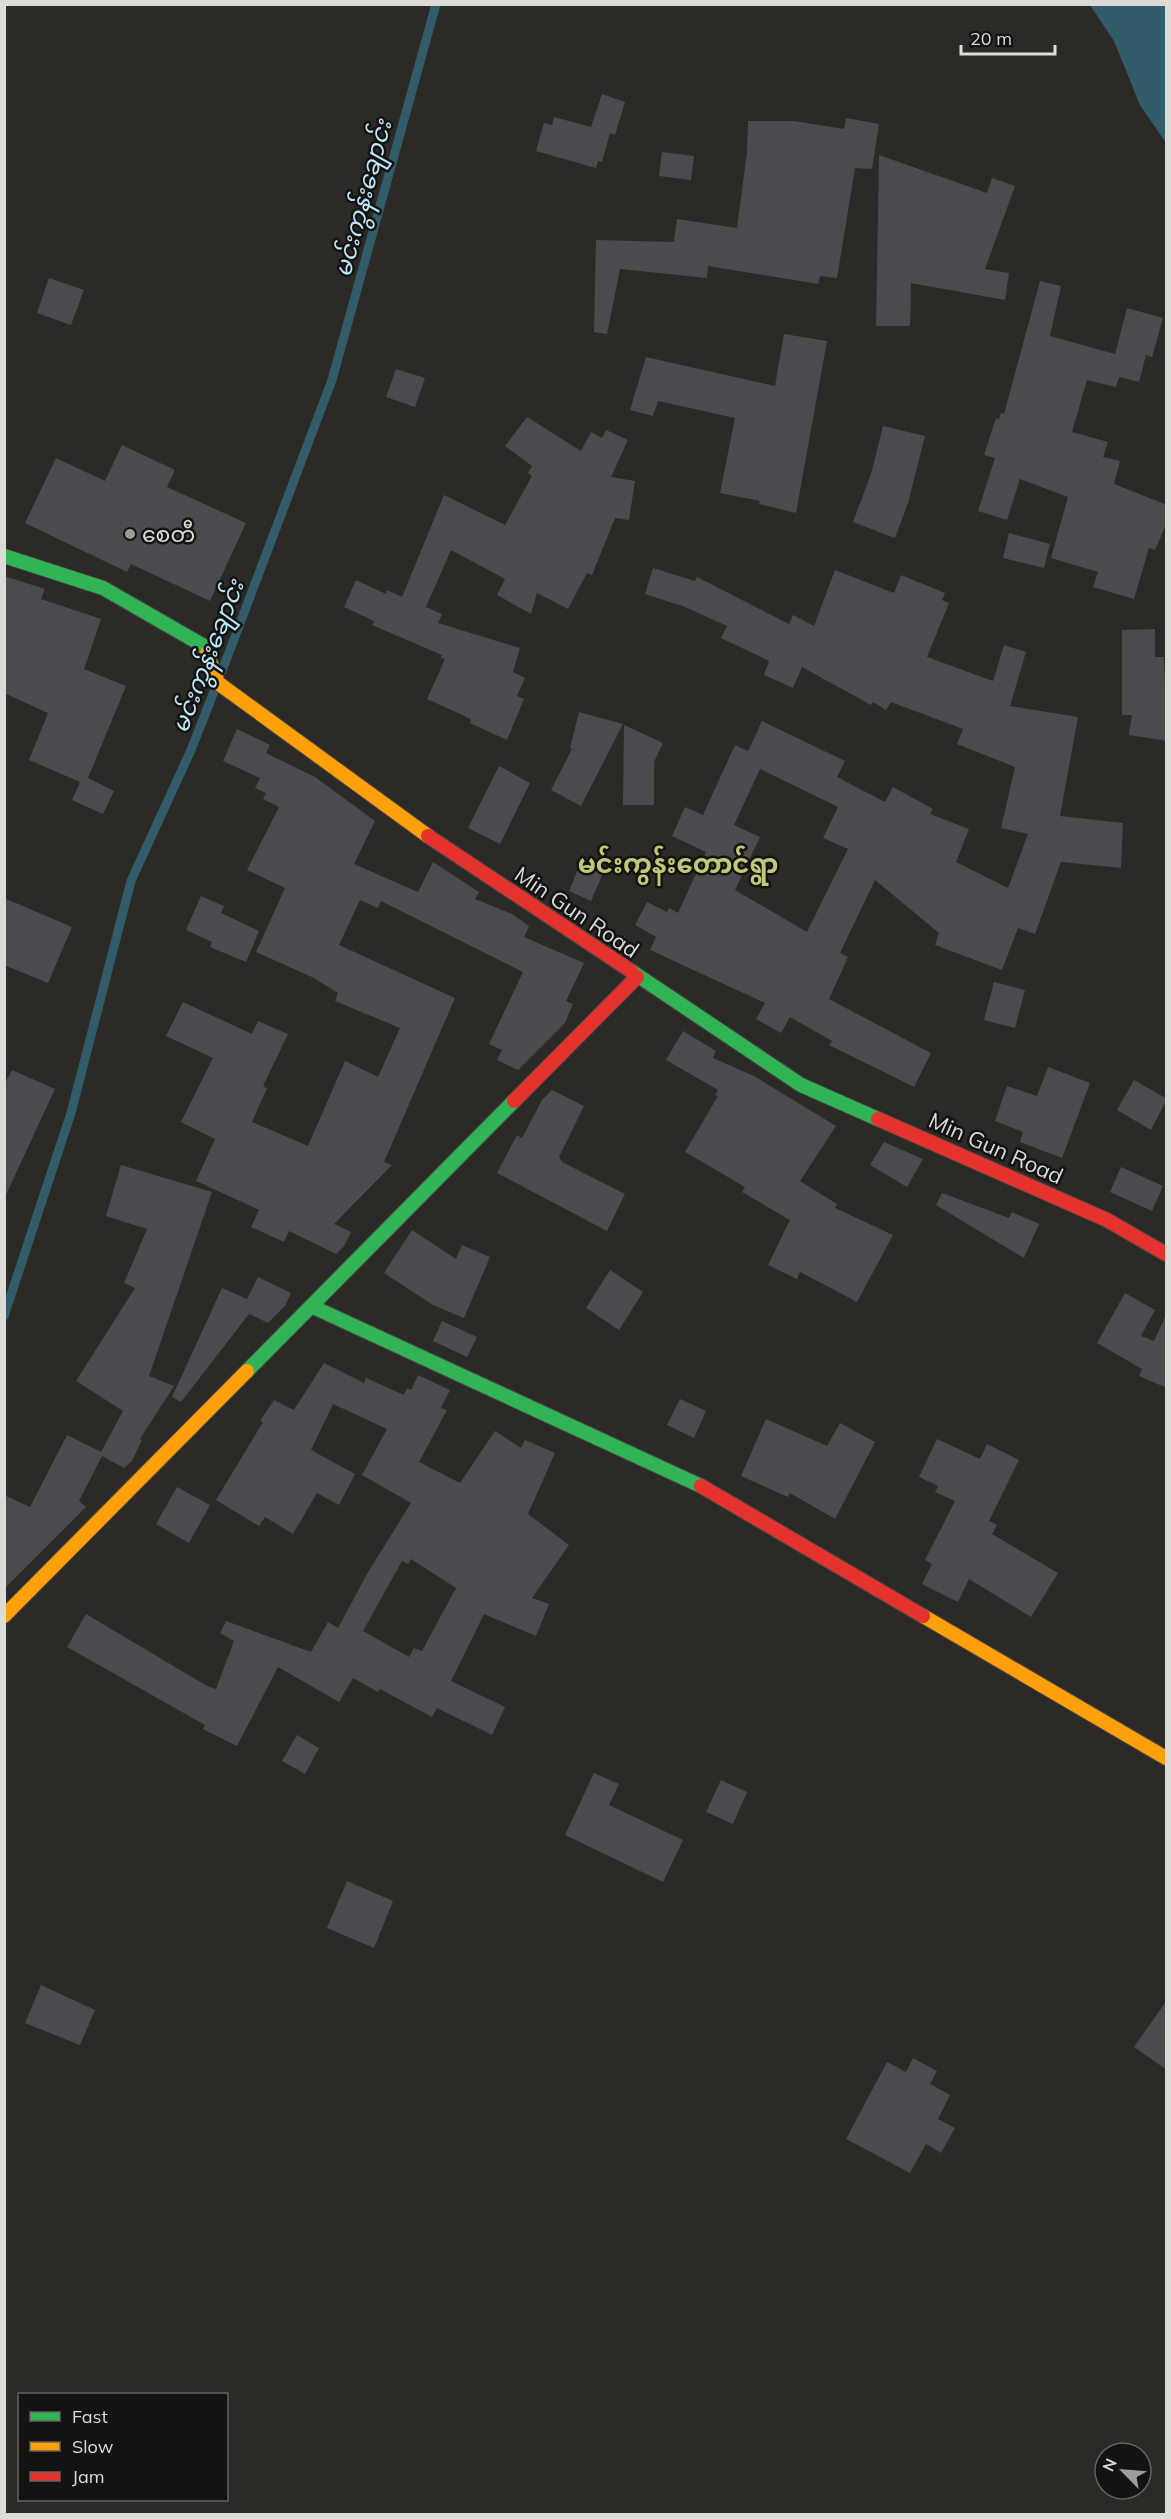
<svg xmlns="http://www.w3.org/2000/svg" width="1171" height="2519" viewBox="0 0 1171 2519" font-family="Mulish,'Noto Sans Myanmar',sans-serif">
<rect width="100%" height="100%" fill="#2c2a27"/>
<path fill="#335c6a" d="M1090 5H1166V143L1140 105 1114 41Z"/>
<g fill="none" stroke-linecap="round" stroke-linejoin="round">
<path stroke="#335c6a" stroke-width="9" d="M222 671 332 380 436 4
M4 1316 71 1113 131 881 191 750 215 689"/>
</g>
<path fill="#4b4a4f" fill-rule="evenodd" d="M602 94 625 102 615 135 610 133 602 162 598 161 596 168 536 151 544 123 552 125 554 117 591 127Z
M846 118 879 124 872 169 855 168 837 278 820 276 818 284 708 266 707 278 620 269 607 334 594 332 596 240 674 242 677 219 737 228 747 152 748 121H794L844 129Z
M662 152 694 156 691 180 659 176Z
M879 155 987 193 992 178 1015 186 985 269 1009 273 1005 300 911 283 910 326H876Z
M49 278 84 290 71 325 37 313Z
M1040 281 1061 286 1050 336 1115 354 1127 308 1163 318 1152 357 1146 355 1139 382 1119 377 1116 387 1087 380 1072 432 1108 442 1103 457 1120 461 1114 484 1167 505V522L1155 550 1149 548 1134 599 1093 587 1098 572 1051 558 1068 497 1020 479 1007 520 978 511 995 458 984 455 996 418 999 419 1001 413 1004 414Z
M784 334 827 341 796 513 759 504 760 501 720 493 735 418 658 401 653 416 630 410 646 357 775 386Z
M396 369 425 378 415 407 386 397Z
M527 417 581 451 591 432 602 438 606 430 628 440 611 477 635 481 629 520 615 518 592 575 587 573 568 609 537 593 531 614 497 595 505 579 451 550 426 607 442 614 438 623 520 648 513 672 525 678 517 696 524 699 507 740 470 723 471 719 427 699 445 659 441 658 442 655 372 625 374 621 344 607 356 580 386 594 387 590 402 597 444 495 505 525 532 476 528 473 532 466 505 446Z
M883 426 925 436 908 503 895 538 853 522 871 474Z
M122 445 175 470 167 487 246 523 210 601 131 564 127 572 25 523 56 458 105 481Z
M1009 533 1050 544 1044 568 1003 558Z
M653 568 695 581 697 577 789 624 793 615 814 626 835 570 894 593 901 575 945 593 942 600 949 603 927 657 993 681 1004 645 1026 652 1010 706 1078 717 1060 816 1123 823 1121 868 1061 862 1035 934 1018 928 1002 970 935 945 939 933 875 880 840 953 848 957 829 999 931 1053 914 1087 829 1045 832 1041 790 1017 781 1033 756 1019 765 1003 650 950 656 937 635 925 647 902 667 912 669 908 678 913 706 852 672 836 685 807 703 815 735 745 748 751 762 721 845 761 837 777 885 802 893 787 933 809 930 814 969 829 956 862 1008 888 1028 834 1001 828 1015 767 957 744 963 729 891 702 886 710 873 702 871 705 802 667 793 688 764 675 769 661 721 638 727 626 685 607 645 594ZM760 769 838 807 823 838 848 849 807 932 735 890 760 837 734 825Z
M4 576 45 589 41 599 101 619 84 669 126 686 88 778 114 791 103 814 72 800 80 782 29 760 48 713 4 693Z
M1155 629V657H1164L1167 741 1129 735 1132 715H1122V630Z
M579 712 623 724 581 806 551 790 572 749 570 748Z
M624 725 663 743 654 762V805H623Z
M237 729 270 745 266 753 315 777 375 821 354 864 418 892 433 862 479 892 475 899 512 914 529 926 524 937 584 963 566 1001 573 1004 565 1023 518 1070 497 1060 502 1050 489 1044 523 972 381 901 378 908 360 900 339 945 455 998 384 1162 392 1165 334 1224 351 1232 344 1246 336 1254 289 1231 284 1242 251 1227 259 1210 196 1181 215 1139 181 1122 213 1058 166 1036 183 1002 252 1034 258 1021 288 1034 263 1086 267 1088 252 1122 308 1146 345 1061 378 1077 400 1028 335 1001 338 993 314 978 256 952 285 888 247 870 279 807 263 799 266 793 255 788 260 778 223 761Z
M499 766 530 783 500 844 468 828Z
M581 862 603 873 591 901 569 891Z
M201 896 224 906 221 913 259 931 246 962 210 947 212 942 186 930Z
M4 898 72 927 48 983 4 965Z
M994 982 1025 990 1015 1028 984 1020Z
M683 1031 716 1051 713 1058 754 1076 836 1126 800 1181 837 1204 835 1208 893 1235 857 1302 800 1272 797 1279 768 1265 790 1220 742 1192 745 1187 685 1152 718 1096 715 1095 718 1090 666 1060Z
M1048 1067 1090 1083 1062 1158 1020 1142 1023 1132 995 1121 1007 1086 1037 1096Z
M12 1070 55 1089 4 1199V1085Z
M1134 1080 1167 1099 1151 1130 1117 1110Z
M552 1090 584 1106 559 1157 562 1162 625 1194 607 1231 497 1173 517 1135 522 1138 542 1100Z
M884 1142 923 1159 907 1187 870 1165Z
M121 1165 212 1192 149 1376 174 1386 140 1439 142 1440 132 1461 124 1468 102 1456 79 1501 86 1507 4 1589V1495L30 1507 67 1435 101 1452 123 1411 76 1381 135 1288 124 1283 147 1229 106 1216Z
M1121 1167 1163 1186 1152 1211 1110 1192Z
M942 1193 1009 1218 1012 1212 1039 1224 1024 1258 936 1205Z
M412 1230 456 1259 462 1245 490 1257 464 1318 433 1305 384 1273Z
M610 1270 643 1292 619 1330 586 1308Z
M258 1277 291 1293 285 1306 268 1323 249 1314 181 1402 172 1397 222 1288 247 1299Z
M1125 1293 1155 1310 1141 1336 1154 1341 1167 1313V1388L1139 1376 1142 1369 1097 1343Z
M442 1321 477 1337 467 1357 433 1341Z
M324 1363 364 1383 366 1378 404 1395 407 1388 411 1390 418 1375 450 1390 441 1408 447 1410 419 1462 460 1483 495 1431 521 1448 525 1440 555 1453 528 1514 569 1545 532 1598 549 1604 536 1636 484 1614 451 1681 505 1707 492 1735 437 1708 432 1717 380 1689 378 1692 353 1678 339 1702 278 1667 237 1746 203 1729 205 1725 67 1647 86 1614 207 1686 216 1689 234 1641 220 1633 226 1621 311 1652 328 1622 338 1628 367 1574 411 1503 362 1475 387 1429 333 1404 311 1450 355 1474 339 1505 317 1493 293 1534 265 1517 259 1526 216 1500 263 1422 260 1421 274 1400 294 1410ZM411 1559 456 1588 422 1651 414 1648 409 1657 363 1631 402 1561 408 1564Z
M680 1399 706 1411 694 1438 667 1425Z
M766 1419 827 1446 840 1423 875 1442 835 1519 790 1493 788 1497 741 1476Z
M937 1439 980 1459 987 1444 1019 1460 989 1521 997 1525 992 1534 1058 1573 1031 1617 969 1579 958 1602 922 1584 932 1564 925 1560 955 1501 935 1492 938 1486 919 1477Z
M177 1487 210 1505 189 1543 156 1524Z
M297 1735 319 1748 305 1774 282 1761Z
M594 1773 619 1784 609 1805 683 1840 663 1882 565 1835Z
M721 1780 747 1792 733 1824 706 1812Z
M347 1881 393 1901 374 1948 327 1928Z
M41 1985 95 2010 80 2045 25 2023Z
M1167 2000V2070L1134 2047Z
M913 2058 937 2071 930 2084 950 2095 938 2119 955 2128 941 2153 926 2144 910 2173 846 2139 887 2062 906 2072Z"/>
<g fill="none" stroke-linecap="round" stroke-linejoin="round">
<defs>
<path id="fast" d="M4 556 103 588 204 646 207 653
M631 971 801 1085 878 1119
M311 1306 701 1486
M247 1371 514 1101"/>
<path id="slow" d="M207 653 218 683 428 836
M4 1616 247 1371
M923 1616 1166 1758"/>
<path id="jam" d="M428 836 631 971
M514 1101 637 977
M878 1119 1107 1220 1166 1254
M701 1486 923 1616"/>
</defs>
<use href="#fast" stroke="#494745" stroke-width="16"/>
<use href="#slow" stroke="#494745" stroke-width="16"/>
<use href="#jam" stroke="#494745" stroke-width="16"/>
<use href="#fast" stroke="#30b455" stroke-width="14"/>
<use href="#slow" stroke="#ff9f0a" stroke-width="14"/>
<use href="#jam" stroke="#e5322d" stroke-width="14"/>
</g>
<circle fill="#9f9d9a" stroke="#141311" stroke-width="2" cx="130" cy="534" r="6"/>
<g text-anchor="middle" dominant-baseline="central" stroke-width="5" stroke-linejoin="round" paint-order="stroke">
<g font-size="22" fill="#dddbd8" stroke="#141311" text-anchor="start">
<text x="142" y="534">စေတီ</text>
</g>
<g font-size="22" fill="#dddbd8" stroke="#141311">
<text transform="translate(577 912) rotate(34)">Min Gun Road</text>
<text transform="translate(996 1148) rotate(24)">Min Gun Road</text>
</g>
<g font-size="24" font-style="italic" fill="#bce8fa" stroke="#141311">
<text transform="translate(362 198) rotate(-75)">မင်းကွန်းချောင်း</text>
<text transform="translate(207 656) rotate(-69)">မင်းကွန်းချောင်း</text>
</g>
<g font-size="26" font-weight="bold" fill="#c1c678" stroke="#141311">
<text x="678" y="863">မင်းကွန်းတောင်ရွာ</text>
</g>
</g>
<rect width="1171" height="2519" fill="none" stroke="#dddbd8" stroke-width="12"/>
<rect x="18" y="2393" width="210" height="108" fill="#141311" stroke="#646361" stroke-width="1.5"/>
<rect x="30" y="2412" width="30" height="9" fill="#30b455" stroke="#646361" stroke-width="1.5"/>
<text x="72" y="2423" font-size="18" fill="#dddbd8">Fast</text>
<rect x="30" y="2442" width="30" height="9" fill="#ff9f0a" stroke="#646361" stroke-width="1.5"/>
<text x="72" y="2453" font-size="18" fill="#dddbd8">Slow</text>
<rect x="30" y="2472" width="30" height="9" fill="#e5322d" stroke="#646361" stroke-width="1.5"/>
<text x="72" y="2483" font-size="18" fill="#dddbd8">Jam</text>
<g transform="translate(1123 2471) rotate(295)"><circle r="28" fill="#141311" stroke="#646361" stroke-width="1.5"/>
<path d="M0-4.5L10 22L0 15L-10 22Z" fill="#9f9d9a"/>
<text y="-9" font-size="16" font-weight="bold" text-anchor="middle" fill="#dddbd8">N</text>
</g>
<path d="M961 45v9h94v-9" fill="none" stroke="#dddbd8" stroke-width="3"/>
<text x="970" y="45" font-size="18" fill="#dddbd8" stroke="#141311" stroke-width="4.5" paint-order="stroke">20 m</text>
</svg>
